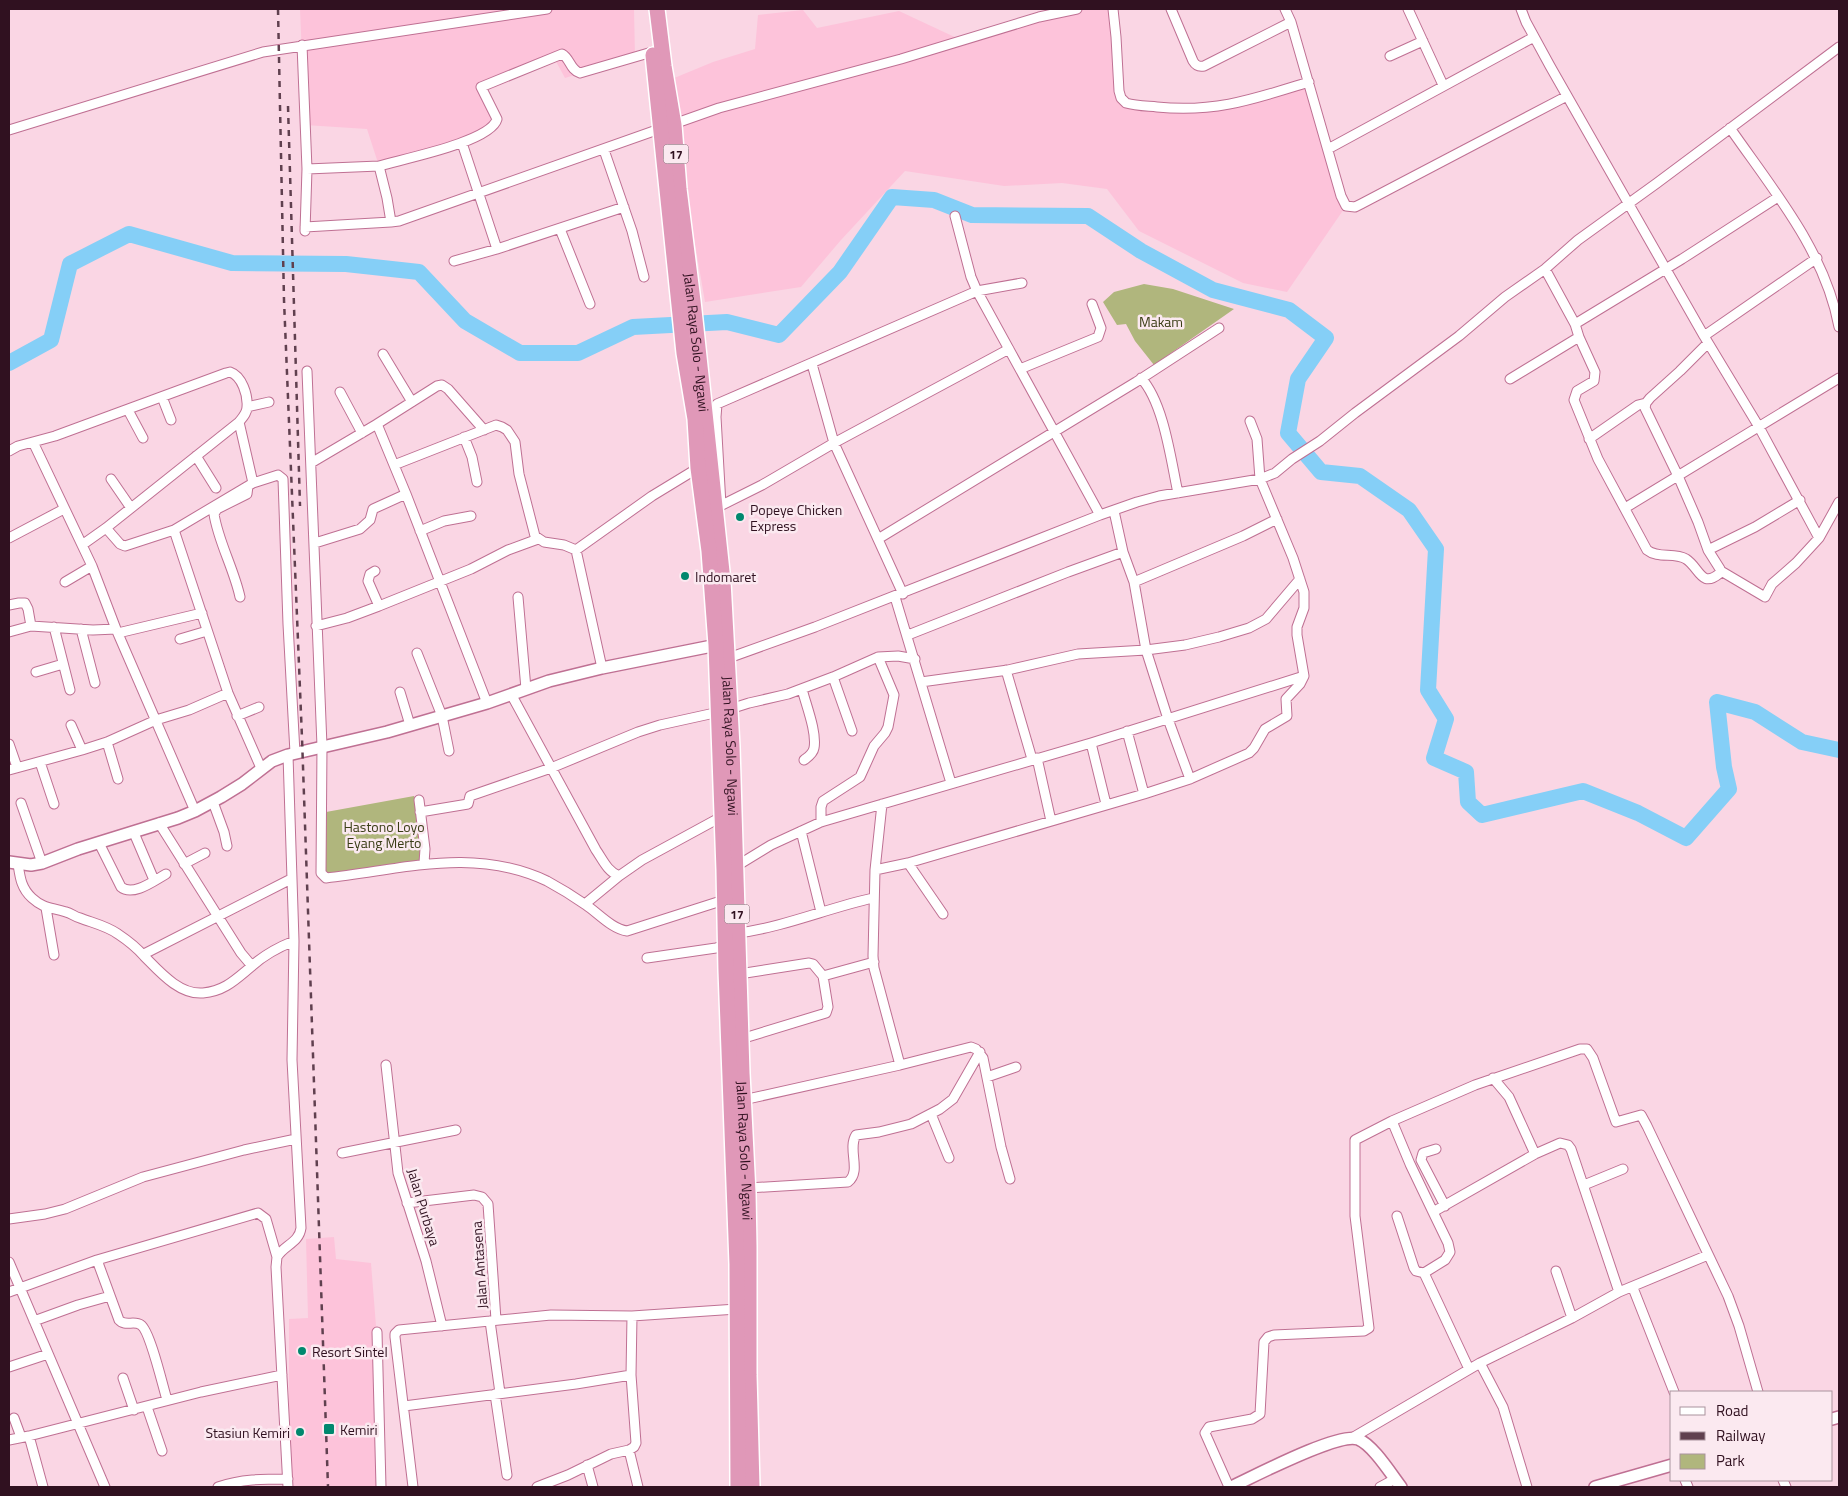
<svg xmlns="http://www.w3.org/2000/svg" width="1848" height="1496" viewBox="0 0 1848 1496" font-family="'Titillium Web',sans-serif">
<rect width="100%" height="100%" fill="#fad6e4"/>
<path fill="#fdc3da" d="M300 9H634L635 57 565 78 553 56 481 86 496 115 491 129 379 166 367 129 305 125Z
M1082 9H1112L1121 98 1153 107 1208 109 1309 82 1346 206 1287 292 1243 283 1139 231 1107 189 1062 183 1004 186 905 171 841 240 801 287 705 302 667 81 713 62 755 49 758 15 803 10 817 28 899 11 961 40Z
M334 1237 336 1259 371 1263 376 1326 379 1487H292L289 1424V1319L308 1318 306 1239Z"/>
<path fill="#b0b67d" d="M1144 284 1173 289 1234 309 1154 365 1135 341 1126 324 1117 325 1103 302 1114 292Z
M414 796 420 829 421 862 329 873 325 871 326 812Z"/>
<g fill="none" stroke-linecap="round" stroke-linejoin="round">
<path stroke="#85cff7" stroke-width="16" d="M9 363 51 340 70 264 129 234 232 263 346 264 419 272 465 321 520 353H578L633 327 727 322 779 335 840 272 892 197 934 200 972 215 1088 216 1141 251 1213 290 1289 310 1326 338 1298 379 1288 433 1321 472 1360 476 1409 510 1436 549 1428 690 1446 719 1434 758 1466 772 1468 802 1482 815 1583 791 1638 813 1686 838 1729 789 1724 767 1717 702 1755 712 1802 742 1839 750"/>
<defs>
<path id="minor" d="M1113 9 1116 37 1119 91 1121 98 1126 103C1136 106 1147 106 1157 107 1215 113 1254 99 1309 82
M1171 9 1193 61C1196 66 1199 67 1204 66L1291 22
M1285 9 1291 22 1341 196 1346 206 1355 207 1361 204 1567 96
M1408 9 1443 85
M1521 9 1526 22 1550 66 1704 336 1759 427 1819 538 1796 563 1772 584 1765 597 1721 571
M302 45 307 169 305 231
M1390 56 1423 41
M1730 128C1773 190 1825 251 1839 327
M9 130 263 52 547 9
M462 143 497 249
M1328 149 1534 37
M604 150 632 231 644 277
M379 166C402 159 491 142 497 119L481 87 562 54C570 58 570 70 580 73L652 52
M307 169 379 166 387 198 391 222 399 221 719 108 901 59 1039 17 1077 9
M955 216 971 277 977 291 1100 515
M305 227 391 222
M560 229 590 304
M454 261 497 249 624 207
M1545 269 1575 324 1579 337 1595 372 1594 381 1577 391 1574 400 1598 459 1647 550C1658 559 1674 552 1686 559 1700 568 1701 589 1720 573V569L1708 550 1698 522 1678 476 1645 408 1646 403 1650 398 1680 371 1708 343
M1575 324 1682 259 1778 197
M1704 336 1817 258
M383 354 412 402
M812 364 834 443 903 594
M1020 369 1098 337 1101 328 1092 304
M307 371 322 746 321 873 326 878C402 870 472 846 547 881 560 888 573 896 586 905 598 913 612 929 627 931L724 900
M1141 378C1164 403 1171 461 1178 493
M1510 379 1579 337
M340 392 362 433
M162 397 171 420
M247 407 269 402
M128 410 143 438
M239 422 253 483
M484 430 448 389 442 385 437 386 377 424 406 494 487 703
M464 437 472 457 477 482
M1589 439 1638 405 1646 403
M33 442 92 566 116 629 195 811
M9 451 18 446 55 436 226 373 230 372C242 376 248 395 247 407 247 413 243 417 239 422L106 528 82 545
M196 456 216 488
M311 463 377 424
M394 465 496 425 502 427 507 430 515 442 519 474 535 536 544 542 564 545 576 550 652 496 698 468
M111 479 131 508
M721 505 716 417 717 404 977 291 1022 283
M718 507 762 485 834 443 1009 349
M1625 508 1839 378
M1114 511 1123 552 1134 582 1146 650 1168 719 1190 779
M106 528 120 544 125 546 174 530
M420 531 444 521 471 516
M9 538 64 509
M1819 538 1839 502
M878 539 1136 382 1219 328
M315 543 360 529 370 520 373 509 406 494
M576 550 602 668
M1708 550 1755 527 1800 500
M375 571 370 574 368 581 379 606
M65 582 92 566
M1134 582 1243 536 1277 519
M240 597C234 569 218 541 214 514L217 509 247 494 248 486
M518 597 526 689
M895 597 951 783
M9 605 19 603H25L28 609 31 626
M316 626 347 618 379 606 471 569 508 550 538 539
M54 627 70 690
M81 629 95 683
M9 632 31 626 93 630 116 629
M118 633 202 613
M908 635 1068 572 1123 552
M180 639 207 631
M417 653 442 716 449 751
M723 660 815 627 1100 515 1137 502 1159 496 1260 479 1275 473 1292 459 1320 441 1355 413 1459 336 1505 297 1545 269 1578 240 1657 183 1839 47
M1006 670 1032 759
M36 672 63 664
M833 677 852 731
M921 682 1008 670 1078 654 1146 650 1185 645 1219 637 1249 628 1266 619 1300 579
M802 689C806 705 817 732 814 748 813 754 808 757 804 760
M400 692 410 725
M511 694 596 850C603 860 607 871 619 876L642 860 721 817
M730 709 749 703 788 694 833 677 878 657 898 656 915 659
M237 716 259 707
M71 725 82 750
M1127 731 1144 794
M107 742 118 779
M1091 743 1106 804
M9 744 17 767
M1037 758 1051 821
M40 762 54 804
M261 768 228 693 174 530 253 483 278 475 283 479 288 624 295 753
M9 770 82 750 107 742 156 720 189 710 228 693
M419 800 425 849 424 863
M213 802 224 832 227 846
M21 803 42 863
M882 804 875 870 873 956 874 968 900 1065
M420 812 468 804 470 796 551 768 638 732 660 725 719 712
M821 822V807L823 801 860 777 874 746 885 733 888 727 894 695 878 657
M159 823 241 953 252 966
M801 831 821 912
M134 833 154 880
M99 843 121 887C133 897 155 880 166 874
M908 863 943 914
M18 864C20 877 21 888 32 898 44 909 51 907 66 912 71 913 75 917 80 918 93 923 107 926 118 934 127 940 137 948 144 956 159 971 179 995 203 993 225 991 236 979 252 966 264 955 279 947 294 941
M184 864 205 853
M735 867 771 845 821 822 1091 743 1304 676
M875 870 908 863 1144 794 1190 779 1249 753 1254 748 1265 729 1287 716 1286 699 1300 684 1304 676 1297 635V627L1304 608V592L1293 558 1260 479 1257 439 1250 421
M585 904 619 876
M46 908 54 955
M738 933C784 927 828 908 873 898
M144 954 291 879
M647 958 716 948 725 945
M739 974 809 963 813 964 823 976
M741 1039 826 1013 828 1007 823 976 874 962
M386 1065 398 1173 426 1261 442 1326
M987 1077 1016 1067
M1493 1078 1509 1097 1535 1154
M743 1100 900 1065 971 1047 976 1049 983 1058 1001 1147 1010 1179
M931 1114 949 1158
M1392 1121 1410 1164 1433 1212
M1436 1149 1423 1153 1421 1160 1445 1206
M342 1153 456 1130
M1584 1185 1623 1169
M748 1188 848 1182C862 1171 847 1149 856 1135L879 1132 911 1124 940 1109 953 1099 980 1052
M407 1203 474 1195 482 1197 488 1204 496 1320
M1397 1216 1414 1268 1416 1271 1424 1273
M9 1219 45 1214 65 1209 143 1177 244 1150 296 1139
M277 1257C284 1245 299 1243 301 1228L292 1060 294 941 288 755
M97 1260 258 1213 266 1219 277 1257 276 1267 288 1487
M9 1262 105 1487
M1556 1271 1572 1318
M1633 1288 1674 1392
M9 1292 97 1260 119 1320C125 1327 134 1320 141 1325 150 1331 163 1387 167 1400
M34 1321 78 1305 110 1296
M490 1321 500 1393
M377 1332 381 1487
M1480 1363 1503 1407 1527 1487
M9 1367 48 1354
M1469 1369 1424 1273 1445 1260 1450 1252 1448 1243 1433 1212 1535 1154 1560 1143 1568 1145 1571 1149 1619 1292
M123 1378 134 1410
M495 1394 507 1475
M404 1406 576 1384 631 1375
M147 1407 162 1451
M14 1418 21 1437
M29 1436 43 1487
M1352 1438 1480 1363 1572 1318 1619 1292 1708 1255
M9 1440 29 1436 201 1392 282 1375
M629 1450 638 1487
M587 1465 593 1487
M1685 1480 1688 1487
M1783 1480 1786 1487
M218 1487C241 1479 263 1479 288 1479
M413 1487 395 1337V1334L399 1330 551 1315 632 1316 737 1309
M537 1487 568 1475 611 1454 629 1450 634 1447 636 1443 631 1375 632 1316
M1229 1487 1205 1433 1209 1427 1252 1419 1260 1414 1264 1342 1268 1337 1274 1335 1364 1331 1369 1328 1355 1216V1140L1392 1121 1475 1085 1580 1049H1587L1593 1058 1616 1122 1641 1115 1647 1126 1728 1296 1739 1326 1758 1392
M1380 1487 1395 1479"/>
<path id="tertiary" d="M9 862 31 865 42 863 78 849 178 818 195 811 221 797 242 784 272 761 288 755 387 732 487 703 549 681 602 668 722 644
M1832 1419 1839 1417
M1231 1487C1253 1477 1338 1432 1358 1439 1373 1445 1391 1474 1401 1487
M1595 1487 1672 1465"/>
<g id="trunk">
<path id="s1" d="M657 9 664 66 674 125 679 189 693 301 723 581 732 747 742 1073 748 1193 749 1247V1375L752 1487"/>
<path d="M653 55 684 353 695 419 698 468 709 551 716 645 724 870 726 970 737 1264 738 1487"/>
</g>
</defs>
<use href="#minor" stroke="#bf7093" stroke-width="11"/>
<use href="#tertiary" stroke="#bf7093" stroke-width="14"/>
<use href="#trunk" stroke="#fff" stroke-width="18"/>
<use href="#minor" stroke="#fff" stroke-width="9"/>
<use href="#tertiary" stroke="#fff" stroke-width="11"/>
<use href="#trunk" stroke="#e098b8" stroke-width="15"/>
<path stroke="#60404f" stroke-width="2.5" stroke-dasharray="6 6" stroke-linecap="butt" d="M278 9 284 300 302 738 328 1487
M288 106 300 506"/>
</g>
<g fill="#00886e" stroke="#fbe9f0" stroke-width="2">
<circle cx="740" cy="517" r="5"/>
<circle cx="685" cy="576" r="5"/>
<circle cx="302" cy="1351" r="5"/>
<rect x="323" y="1423" width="12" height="12" rx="2.5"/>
<circle cx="300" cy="1432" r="5"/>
</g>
<g text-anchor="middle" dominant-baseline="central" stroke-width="5" stroke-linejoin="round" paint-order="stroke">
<g fill="#fbe9f0" stroke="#6d525e" stroke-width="1">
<rect x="663.5" y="144.5" width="25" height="19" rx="4"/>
<rect x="724.5" y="904.5" width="25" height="19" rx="4"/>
</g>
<g font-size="12" font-weight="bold" fill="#301120">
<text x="676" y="154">17</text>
<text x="737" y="914">17</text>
</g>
<g font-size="14" fill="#3a3d16" stroke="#fbe9f0">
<text x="1161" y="321">Makam</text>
<text x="384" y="826">Hastono Loyo<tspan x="384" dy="16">Eyang Merto</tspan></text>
</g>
<g font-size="14" fill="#301120" stroke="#fbe9f0">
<text stroke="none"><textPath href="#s1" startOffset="336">Jalan Raya Solo - Ngawi</textPath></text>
<text stroke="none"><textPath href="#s1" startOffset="741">Jalan Raya Solo - Ngawi</textPath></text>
<text stroke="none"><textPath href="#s1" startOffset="1146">Jalan Raya Solo - Ngawi</textPath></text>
<text transform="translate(424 1207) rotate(73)">Jalan Purbaya</text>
<text transform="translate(479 1265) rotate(-94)">Jalan Antasena</text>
</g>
<g font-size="14" fill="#301120" stroke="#fbe9f0" text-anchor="start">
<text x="750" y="509">Popeye Chicken<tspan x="750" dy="16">Express</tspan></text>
<text x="695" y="576">Indomaret</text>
<text x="312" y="1351">Resort Sintel</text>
<text x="340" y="1429">Kemiri</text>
<text x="290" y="1432" text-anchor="end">Stasiun Kemiri</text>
</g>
</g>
<rect width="1848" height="1496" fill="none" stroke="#301120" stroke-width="20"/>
<rect x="1670" y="1391" width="162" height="90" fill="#fbe9f0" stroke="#aa939d"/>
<rect x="1680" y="1407" width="25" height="8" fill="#ffffff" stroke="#aa939d"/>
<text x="1716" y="1416" font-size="15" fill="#301120">Road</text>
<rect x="1680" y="1432" width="25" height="8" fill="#60404f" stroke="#aa939d"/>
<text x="1716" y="1441" font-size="15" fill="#301120">Railway</text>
<rect x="1680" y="1454" width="25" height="15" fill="#b0b67d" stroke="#aa939d"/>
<text x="1716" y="1466" font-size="15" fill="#301120">Park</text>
</svg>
